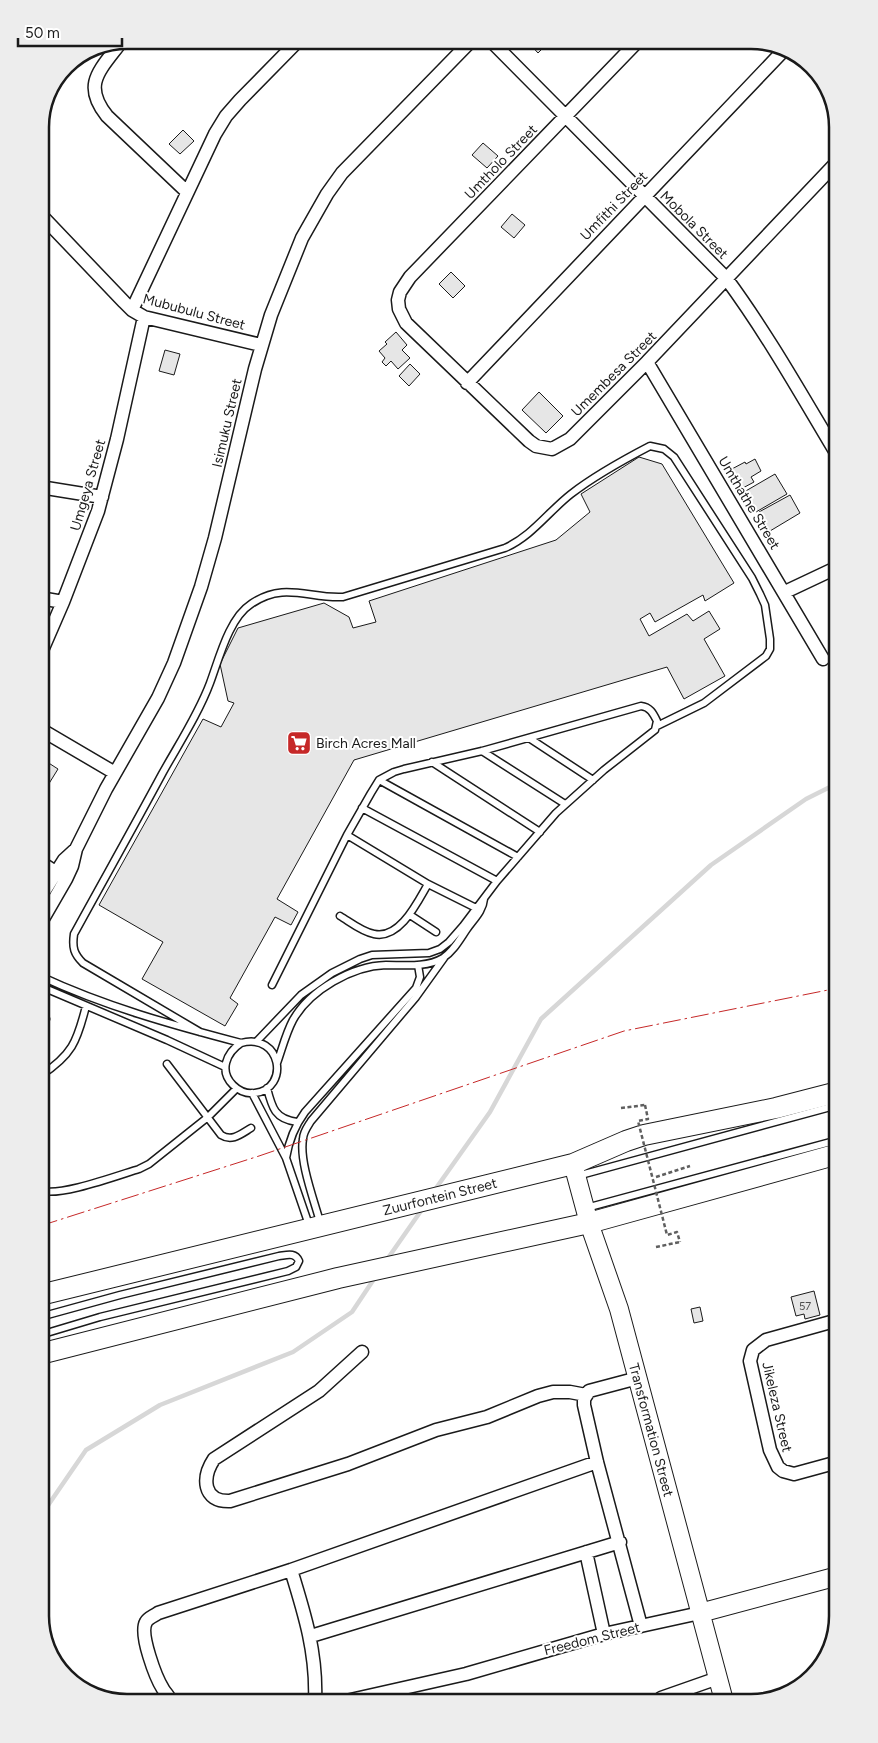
<svg xmlns="http://www.w3.org/2000/svg" width="878" height="1743" viewBox="0 0 878 1743" font-family="Figtree,sans-serif">
<rect width="100%" height="100%" fill="#fff"/>
<g fill="none" stroke-linecap="round" stroke-linejoin="round">
<path stroke="#d7d7d7" stroke-width="4.5" d="M434 1191 490 1112 541 1019 711 865 806 799 838 783
M386 1261 423 1208
M40 1517 86 1450 160 1405 293 1352 352 1312 376 1276"/>
</g>
<path fill="#e6e6e6" stroke="#1a1a1a" d="M528 42H549L538 53Z
M183 130 194 141 180 154 169 144Z
M483 143 498 156 487 168 472 155Z
M512 214 525 225 514 238 501 227Z
M451 272 465 286 453 298 439 284Z
M396 332 407 345 402 350 410 358 398 369 391 361 386 366 382 362 385 358 379 351 387 344 385 342Z
M165 350 180 354 174 375 159 371Z
M410 364 420 374 409 386 399 376Z
M539 392 563 416 546 433 522 410Z
M639 457 662 464 734 583 705 601 703 595 655 622 650 613 640 619 649 636 687 614 693 621 709 611 720 629 704 639 725 676 684 699 667 667 354 760 277 899 298 912 291 925 275 917 230 998 238 1004 225 1026 142 979 163 942 99 905 203 719 221 727 234 703 228 701 220 664 238 628 324 603 349 617 353 628 376 622 369 601 556 540 590 512 581 494Z
M755 459 761 471 751 477 754 482 741 489 730 470 745 462 746 464Z
M775 474 787 494 756 512 744 492Z
M790 495 800 513 770 531 759 512Z
M44 760 58 769 45 790 40 787V767Z
M814 1291 820 1315 805 1319 804 1314 796 1316 791 1297Z
M700 1307 703 1321 694 1323 691 1309Z"/>
<g fill="none" stroke-linecap="round" stroke-linejoin="round">
<defs>
<path id="lane" d="M529 738 593 780
M482 751 565 804
M432 762 540 832
M379 780 518 857
M362 808 497 881
M347 835 428 884 476 908
M410 915 436 932
M340 916C350 922 362 932 374 934 400 940 418 901 428 884
M40 964 44 978
M40 976C104 1006 172 1025 241 1043 282 1032 290 1089 255 1093 247 1094 239 1091 233 1085 219 1071 226 1053 241 1043
M40 986 167 1040 225 1067
M40 1029 46 1019
M200 1032 83 963C74 954 72 948 74 934 103 881 133 828 162 774 178 745 198 715 210 683 219 659 229 618 251 604 284 581 309 599 343 597L505 548C532 536 548 512 571 494 593 477 625 459 650 446L664 449 674 457 752 578 760 594 765 605 770 639V649L766 656 704 703 657 726
M257 1041 301 995 332 973 360 959 372 955 429 953 440 949 449 942 463 926 497 881 556 813 604 770 655 730 657 721C653 713 650 707 641 706L482 751 404 769 394 772 379 780 371 793 347 835 272 985
M277 1063C282 1049 286 1033 293 1020 310 990 352 966 386 965 404 965 426 968 443 958 453 952 460 939 467 929 474 919 483 911 484 899
M167 1064 221 1135C232 1142 241 1134 251 1128
M40 1076C72 1055 77 1042 86 1006
M267 1088C272 1108 275 1119 297 1122
M252 1093 286 1158 309 1225
M286 1158C289 1140 294 1127 305 1112L416 988 420 977 418 965
M577 1176 838 1105
M40 1190C57 1198 119 1175 139 1169L149 1164 208 1117 236 1089
M586 1208 838 1140
M320 1222C314 1200 299 1161 303 1139 303 1132 308 1126 311 1121L416 997 444 958
M40 1335 100 1317 288 1271 296 1267 299 1261C295 1252 287 1255 279 1256L120 1295 40 1317"/>
<path id="street" d="M638 41 410 277 400 292 398 300 399 309 406 323 529 441 536 446 552 449 570 439 647 362 838 161
M493 43 726 278C768 335 802 396 838 456
M118 46C98 72 83 86 107 116L187 192
M40 214 124 302 132 310 144 317 261 345
M132 310 215 134 226 116 240 100 294 45
M647 362 823 659
M467 383 784 50
M40 487 102 497
M785 592 838 567
M40 598 63 602
M40 655 63 602 98 511 117 439 144 317
M40 729 115 773
M40 862 63 877
M40 898 64 860 76 849
M40 924 66 879 72 866 76 849 106 789 158 698 174 663 201 587 215 538 255 369 271 315 302 238 327 194 342 173 469 43
M362 1352 319 1391 214 1459C202 1477 202 1502 230 1501L348 1464 436 1430 487 1417 538 1396 553 1392H570L586 1395
M638 1378 589 1391 584 1399V1405L597 1462 641 1626
M838 1462 794 1474 783 1471 778 1467 770 1450 750 1361 753 1350 766 1340 838 1320
M586 1552 604 1634
M291 1570C305 1615 317 1654 315 1701
M311 1636 620 1542
M661 1698 718 1678
M346 1701 466 1674 604 1634 700 1613
M171 1702C170 1697 166 1694 163 1689 156 1678 139 1634 146 1622 148 1618 154 1616 158 1613L291 1570 597 1462"/>
<path id="secondary" d="M573 1164 589 1223 619 1309 723 1697
M700 1613 838 1576"/>
<path id="primary" d="M40 1295 573 1164 626 1141 644 1135 776 1108 838 1092
M40 1354 338 1278 589 1223 838 1154"/>
</defs>
<use href="#lane" stroke="#1a1a1a" stroke-width="9"/>
<use href="#street" stroke="#1a1a1a" stroke-width="15"/>
<use href="#secondary" stroke="#1a1a1a" stroke-width="20"/>
<use href="#primary" stroke="#1a1a1a" stroke-width="22"/>
<path stroke="#5f5f5f" stroke-width="2.5" stroke-dasharray="4 2.5" stroke-linecap="butt" d="M621 1108 645 1105
M656 1177 690 1166
M656 1247 680 1242"/>
<use href="#lane" stroke="#fff" stroke-width="6"/>
<use href="#street" stroke="#fff" stroke-width="12"/>
<use href="#secondary" stroke="#fff" stroke-width="18"/>
<use href="#primary" stroke="#fff" stroke-width="20"/>
<path stroke="#5f5f5f" stroke-width="2.5" stroke-dasharray="4 2.5" stroke-linecap="butt" d="M645 1105 648 1119 638 1121 667 1235 677 1232 680 1242"/>
<path stroke="#c62828" stroke-width="1" stroke-dasharray="18 4 2.5 4" stroke-linecap="butt" d="M40 1226 259 1156 624 1031 838 988"/>
</g>
<defs>
<symbol id="supermarket-square" viewBox="-11 -11 22 22"><rect x="-9" y="-9" width="18" height="18" rx="4" fill="#c62828" stroke="#fff"/><path d="M-6-5.5h2.5l.6 2H6L4.5 2H-2.5L-4.4-4H-6ZM-1.5 3.2a1.3 1.3 0 1 0 .1 0ZM3 3.2a1.3 1.3 0 1 0 .1 0Z" fill="#fff"/></symbol>
</defs>
<g fill-rule="evenodd">
<use href="#supermarket-square" x="285" y="729" width="28" height="28"/>
</g>
<g text-anchor="middle" dominant-baseline="central" stroke-width="4" stroke-linejoin="round" paint-order="stroke">
<g font-size="11" fill="#4d4d4d">
<text x="805" y="1306">57</text>
</g>
<g font-size="14" fill="#1a1a1a" stroke="#fff">
<text transform="translate(501 162) rotate(-46)">Umtholo Street</text>
<text transform="translate(614 206) rotate(-46)">Umfithi Street</text>
<text transform="translate(694 225) rotate(45)">Mobola Street</text>
<text transform="translate(194 312) rotate(15)">Mububulu Street</text>
<text transform="translate(614 374) rotate(-45)">Umembesa Street</text>
<text transform="translate(227 423) rotate(-77)">Isimuku Street</text>
<text transform="translate(88 485) rotate(-74)">Umgeya Street</text>
<text transform="translate(749 503) rotate(59)">Umthathe Street</text>
<text transform="translate(440 1197) rotate(-14)">Zuurfontein Street</text>
<text transform="translate(777 1407) rotate(77)">Jikeleza Street</text>
<text transform="translate(651 1430) rotate(75)">Transformation Street</text>
<text transform="translate(592 1639) rotate(-14)">Freedom Street</text>
</g>
<g font-size="14" fill="#1a1a1a" stroke="#fff" text-anchor="start">
<text x="316" y="743">Birch Acres Mall</text>
</g>
</g>
<path d="M0 0H878V1743H0ZM127 49H751A78 78 0 0 1 829 127V1616A78 78 0 0 1 751 1694H127A78 78 0 0 1 49 1616V127A78 78 0 0 1 127 49Z" fill="#ededed" fill-rule="evenodd"/>
<path fill="none" stroke="#1a1a1a" stroke-width="2.5" d="M127 49H751A78 78 0 0 1 829 127V1616A78 78 0 0 1 751 1694H127A78 78 0 0 1 49 1616V127A78 78 0 0 1 127 49Z"/>
<path d="M18 38v8h104v-8" fill="none" stroke="#1a1a1a" stroke-width="2.5"/>
<text x="25" y="38" font-size="15" fill="#1a1a1a" stroke="#ffffff" stroke-width="4" paint-order="stroke">50 m</text>
</svg>
